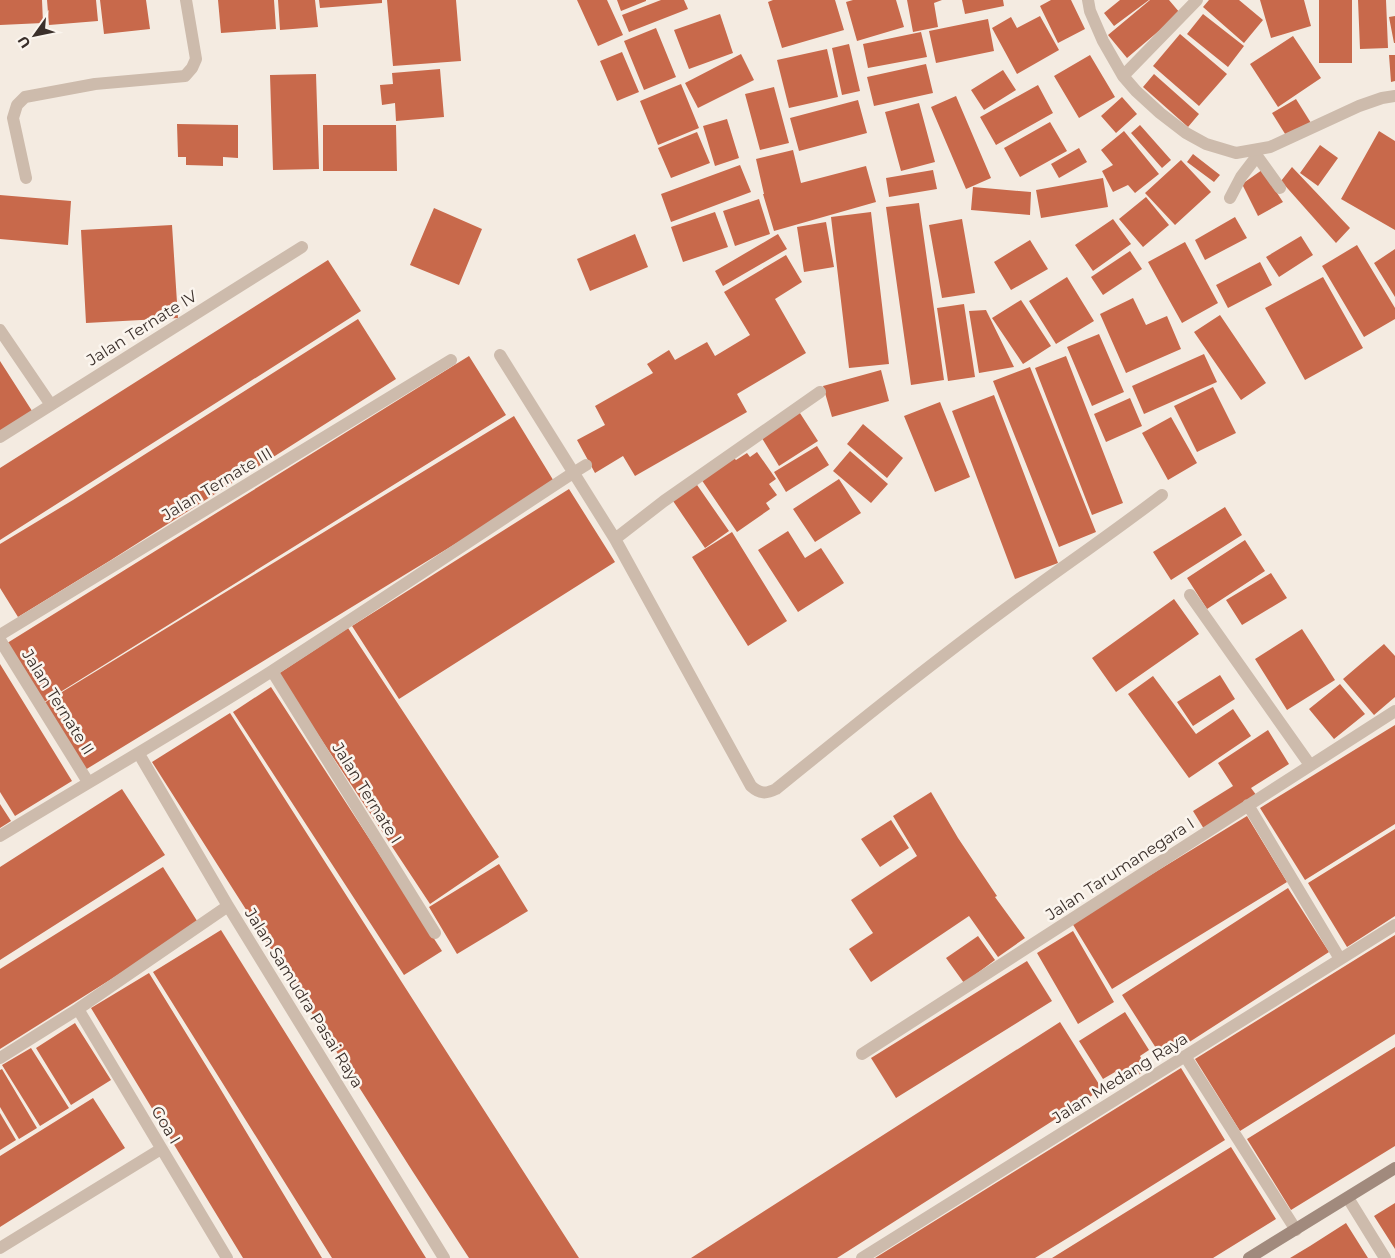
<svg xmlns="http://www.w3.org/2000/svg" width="1395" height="1258" viewBox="0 0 1395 1258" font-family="Montserrat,sans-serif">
<rect width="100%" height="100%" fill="#f4ebe1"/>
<path fill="#c8694b" d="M0 0H42L43 23 0 25Z
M47 0H96L98 21 49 25Z
M100 0H146L150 29 104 34Z
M218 0H274L276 29 221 33Z
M278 0H315L318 27 280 30Z
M319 0H382V3L320 8Z
M387 0H456L461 61 393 66Z
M577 0H607L623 35 598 46Z
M617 0H646V1L621 11Z
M661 0H684L688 9 629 32 622 15Z
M773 0H835L844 30 782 48 768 2Z
M853 0H896L904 27 857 41 846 2Z
M907 0H942L934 3 938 27 913 32Z
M962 0H1003L1004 6 965 14Z
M1051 0H1071L1085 29 1058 43 1040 6Z
M1120 0H1149L1114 26 1104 13Z
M1150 0H1169L1180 13 1127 58 1108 35Z
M1209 0H1239L1263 20 1244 43 1203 7Z
M1260 0H1304L1311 26 1271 38Z
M1319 0H1352V63H1319Z
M1358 0H1386L1388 48 1360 49Z
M720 14 733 53 689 69 674 30Z
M1203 14 1244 46 1228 67 1187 34Z
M1040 16 1059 50 1017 74 992 28 1011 17 1017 28Z
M1395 16V43H1394L1389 17Z
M988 19 994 51 936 63 929 31Z
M656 28 676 77 644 90 624 41Z
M921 32 927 57 868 68 863 44Z
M1180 34 1227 74 1199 106 1153 66Z
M1293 36 1321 78 1278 107 1250 64Z
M849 44 860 91 842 95 832 48Z
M827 49 838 97 789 108 777 60Z
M622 52 639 92 617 101 600 61Z
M741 54 754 80 698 108 685 83Z
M1090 55 1115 97 1079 118 1054 76Z
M1389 55H1395V81L1391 82Z
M926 64 933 93 874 106 867 77Z
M440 69 444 117 396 121 395 103 382 105 380 85 393 84 392 73Z
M1003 70 1016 90 984 110 971 90Z
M316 74 319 169 273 170 270 75Z
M1154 74 1199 114 1188 127 1143 87Z
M681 84 699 128 658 145 640 101Z
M1038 85 1053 113 996 145 980 117Z
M774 87 789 143 760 150 745 94Z
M956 96 991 178 966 189 931 107Z
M1122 97 1137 114 1116 133 1101 116Z
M1296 99 1311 123 1287 137 1272 113Z
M858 100 867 133 799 151 790 118Z
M919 103 935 162 901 171 885 112Z
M727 119 739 158 715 166 703 126Z
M1050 122 1067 151 1020 177 1004 148Z
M177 124 238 125V158L223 157V166L186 165V157H178Z
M323 125H396L397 171H323Z
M1140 125 1171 160 1162 168 1131 133Z
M1124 131 1159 174 1135 193 1128 185 1113 192 1102 171 1113 165 1101 150Z
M1379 131 1395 141V230L1341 199Z
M697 132 710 163 671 178 658 148Z
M1320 145 1338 158 1318 186 1300 173Z
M1079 148 1087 162 1059 178 1051 164Z
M793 150 801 183 866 166 876 202 774 231 763 194H764L756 159Z
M1193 154 1220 175 1214 182 1187 162Z
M1181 160 1211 192 1175 225 1145 193Z
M740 165 751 192 671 222 661 194Z
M1292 167 1350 228 1336 243 1281 181Z
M933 170 937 189 889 197 886 178Z
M1262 170 1283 202 1258 216 1242 184Z
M1103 178 1108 207 1041 218 1036 190Z
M973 187 1031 192 1030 215 971 210Z
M0 195 71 201 68 245 0 239Z
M1146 197 1169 225 1143 247 1119 219Z
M759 199 770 234 735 246 723 211Z
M919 203 944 380 911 385 886 207Z
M434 208 482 229 459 285 410 265Z
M715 212 728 247 683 262 671 227Z
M871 212 889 364 849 368 831 217Z
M1235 217 1247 238 1205 260 1195 240Z
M962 219 975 293 942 298 929 225Z
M1113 219 1131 244 1093 271 1075 245Z
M826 222 834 267 804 272 797 227Z
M172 225 178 318 86 323 81 230Z
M635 234 648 267 590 291 577 259Z
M778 234 787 249 723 286 715 271Z
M1301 236 1313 255 1279 277 1266 257Z
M1030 240 1048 269 1011 290 994 262Z
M1185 242 1218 303 1182 323 1148 262Z
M1357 245 1395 308V319L1364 337 1322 266Z
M1395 249V297L1374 263Z
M1130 251 1142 269 1103 295 1091 277Z
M786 255 802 282 775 299 806 353 737 394 747 412 635 476 623 456 595 473 577 440 605 425 595 406 653 373 647 364 669 350 675 360 707 342 715 356 750 335 724 292Z
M328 260 361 311 0 540V468Z
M1260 262 1272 285 1228 308 1216 285Z
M1067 277 1094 321 1056 344 1029 301Z
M1323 277 1363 348 1305 380 1265 308Z
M1133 298 1146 325 1167 316 1181 349 1126 373 1100 314Z
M1021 300 1051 346 1023 364 992 318Z
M964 304 975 377 948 381 937 308Z
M986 310 1014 367 979 373 969 311Z
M1220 315 1266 383 1241 400 1194 332Z
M358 319 396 379 111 560 18 617 0 588V544L73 500Z
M1099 334 1124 392 1092 406 1067 347Z
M1204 354 1217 382 1144 414 1132 386Z
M469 356 506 415 41 704 4 645Z
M1066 356 1123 503 1092 515 1035 368Z
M0 361 34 414 0 436Z
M1030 367 1096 532 1059 547 993 381Z
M881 370 889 401 832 417 823 386Z
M1213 387 1236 433 1197 452 1174 406Z
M994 395 1058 563 1015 579 952 411Z
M1130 398 1142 426 1106 442 1094 414Z
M940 402 970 477 935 492 904 416Z
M798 410 818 441 779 466 760 435Z
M514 416 555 483 85 770 44 703Z
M1171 417 1197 463 1168 480 1142 433Z
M863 424 903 458 887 478 847 444Z
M817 446 829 465 786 492 774 472Z
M850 451 888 484 871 503 833 471Z
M757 452 776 479 769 484 777 495 766 503 770 509 737 532 701 479 733 457 736 460 747 453 750 457Z
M839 479 861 513 815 542 793 509Z
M695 482 729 531 705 548 671 498Z
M569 489 615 562 399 699 352 626Z
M1225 507 1242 535 1171 580 1153 552Z
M788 531 805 558 821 548 844 583 798 612 758 550Z
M732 532 787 621 748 646 692 557Z
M1245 540 1265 571 1207 609 1187 578Z
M1271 573 1287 598 1242 625 1226 600Z
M1174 599 1199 634 1116 692 1092 658Z
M348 628 499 857 430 904 278 674Z
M1302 629 1335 680 1287 710 1255 659Z
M1384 644 1395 656V697L1374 715 1343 679Z
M0 664 72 781 15 816 0 792Z
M1220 675 1235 699 1193 726 1177 702Z
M1153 676 1196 734 1233 709 1251 736 1189 778 1128 694Z
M1340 684 1365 714 1334 739 1309 709Z
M271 687 442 951 404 975 233 712Z
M230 713 401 981 579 1258H469L413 1172 152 762Z
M1395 725V824L1305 880 1260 808Z
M1268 730 1289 764 1251 788 1257 796 1204 829 1193 811 1233 786 1218 763Z
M122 789 165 855 0 960V867Z
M931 792 958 838 997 896 995 897 1025 938 998 957 969 916 871 982 849 949 873 933 851 900 917 856 893 816Z
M0 804 11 821 0 828Z
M1247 816 1287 882 1112 989 1072 923Z
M891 820 909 848 880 867 861 839Z
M1395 829V916L1347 947 1308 883Z
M499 864 528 911 457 954 429 907Z
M163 867 199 924 0 1049V969Z
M1288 888 1329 952 1163 1059 1122 995Z
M221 930 340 1120 426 1258H332L153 972Z
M1073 931 1114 1002 1078 1024 1037 953Z
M1395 935V1034L1240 1131 1195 1059Z
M978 936 995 960 964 983 946 958Z
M1027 961 1052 1001 896 1098 871 1058Z
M149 973 218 1085 322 1258H243L218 1217 91 1008Z
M1125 1012 1149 1050 1140 1056 1147 1070 1123 1084 1115 1072 1103 1079 1079 1041Z
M1060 1022 1102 1089 1076 1106 837 1258H691Z
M75 1023 111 1080 71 1105 36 1048Z
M1395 1047V1146L1291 1210 1247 1139Z
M31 1048 69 1108 40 1126 2 1065Z
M1181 1068 1225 1140 1081 1230 1035 1258H875Z
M2 1069 37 1128 19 1139 0 1107V1070Z
M93 1098 125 1148 0 1227V1156Z
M0 1113 16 1140 0 1150Z
M1231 1147 1276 1219 1213 1258H1052Z
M1395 1203V1249L1374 1216Z
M1346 1223 1368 1258H1290L1310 1246Z"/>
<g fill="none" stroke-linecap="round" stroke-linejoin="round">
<path stroke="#cdbbac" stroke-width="12" d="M1256 150 1257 156 1280 188
M1230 198 1241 177 1257 156
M573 473 586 465"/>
<path stroke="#cdbbac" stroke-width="12" d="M1088 0 1090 11 1103 41 1123 76 1136 91 1160 113 1186 133 1206 144 1236 153 1270 147 1359 106 1382 98 1395 96
M1123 76 1197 0
M26 178 13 118 17 105 25 97 95 84 185 76 192 68 196 59 186 0
M0 330 51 405
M500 355 615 539 664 501 820 392
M0 437 302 247
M615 539 751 786C760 794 766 794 776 789 860 721 943 654 1030 591 1074 559 1119 528 1162 495
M1190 595 1310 765
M0 635 451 360
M0 640 88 782
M272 671 435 933
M139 754 228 906 444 1258
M1248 805 1340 959
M0 836C90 781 183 728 272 671 373 606 472 539 573 473
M78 1009 227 1258
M862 1054 1395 711
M1185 1056 1296 1230
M0 1058 78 1009 228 906
M1348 1198 1385 1258
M0 1248 161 1149
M862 1258 1395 925"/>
<path stroke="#a18a7d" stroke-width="12" d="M1249 1258 1395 1168"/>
</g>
<g text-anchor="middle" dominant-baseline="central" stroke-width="5" stroke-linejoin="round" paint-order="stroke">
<g font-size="16" fill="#3b302b" stroke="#fbf5ee">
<text transform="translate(142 328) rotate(-32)">Jalan Ternate IV</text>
<text transform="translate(217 484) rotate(-31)">Jalan Ternate III</text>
<text transform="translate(58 702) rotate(58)">Jalan Ternate II</text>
<text transform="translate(367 793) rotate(58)">Jalan Ternate I</text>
<text transform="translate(1120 869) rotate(-33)">Jalan Tarumanegara I</text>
<text transform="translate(304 998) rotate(58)">Jalan Samudra Pasai Raya</text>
<text transform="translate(1120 1078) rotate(-32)">Jalan Medang Raya</text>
<text transform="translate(166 1125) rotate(59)">Goa I</text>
</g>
</g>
<g transform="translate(35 35) rotate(237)" stroke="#fbf5ee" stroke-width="4" paint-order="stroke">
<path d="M0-4L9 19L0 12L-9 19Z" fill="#3b302b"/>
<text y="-8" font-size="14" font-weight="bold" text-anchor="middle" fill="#3b302b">U</text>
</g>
</svg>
